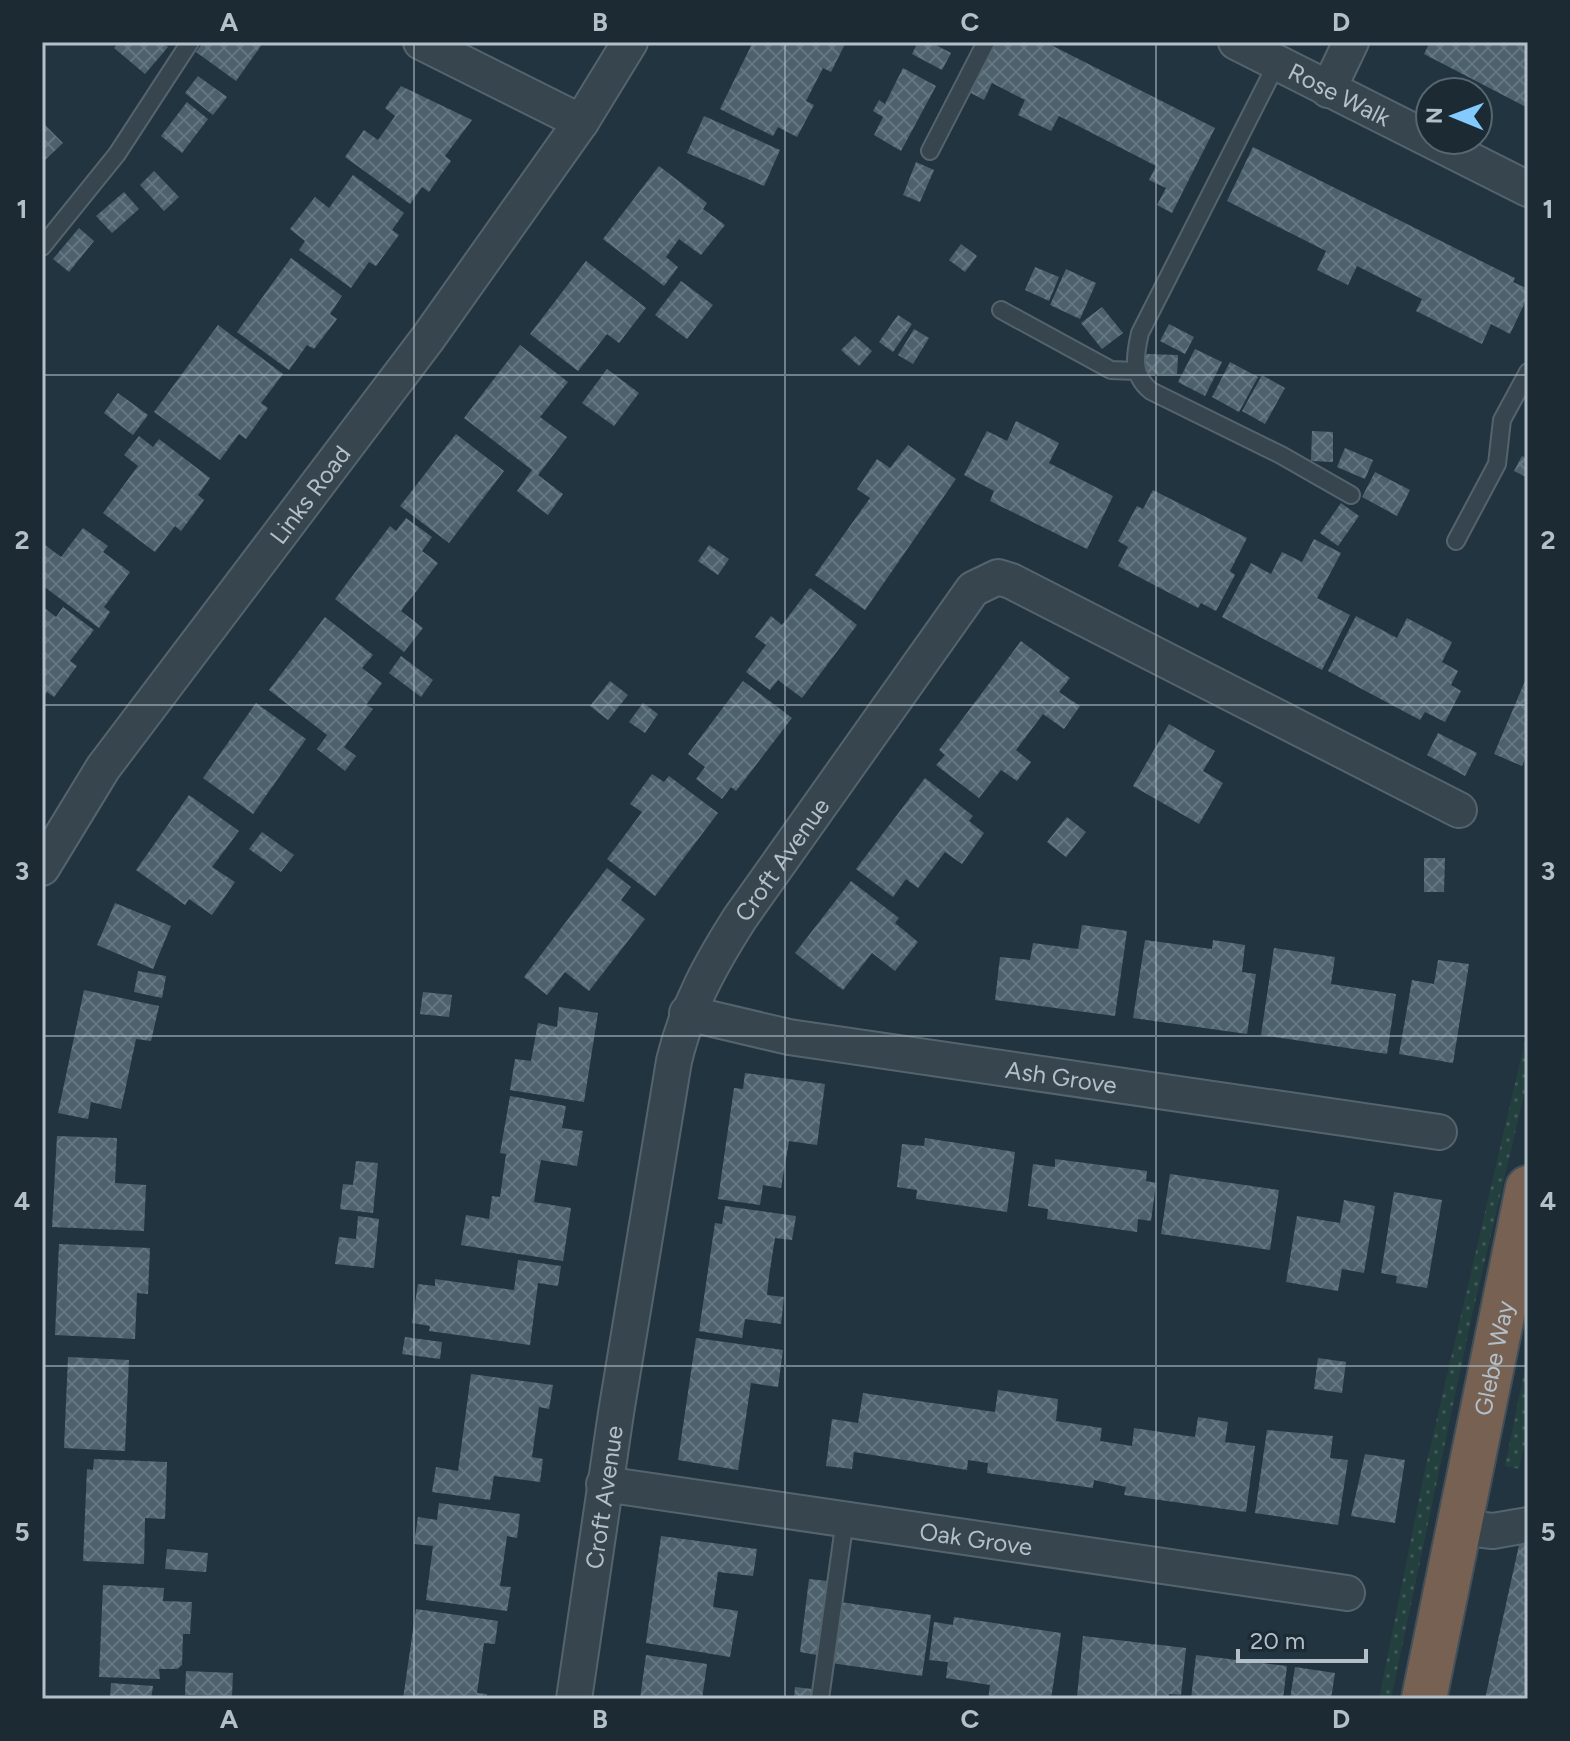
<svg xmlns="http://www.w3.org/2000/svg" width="1570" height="1741" viewBox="0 0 1570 1741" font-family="Figtree,sans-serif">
<defs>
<pattern id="grass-dots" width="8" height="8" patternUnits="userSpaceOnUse" patternTransform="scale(2)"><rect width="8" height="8" fill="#24403e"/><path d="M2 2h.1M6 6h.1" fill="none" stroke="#415a59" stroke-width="1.8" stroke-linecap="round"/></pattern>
<pattern id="building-cross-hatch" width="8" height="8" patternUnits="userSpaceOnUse" patternTransform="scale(2)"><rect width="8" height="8" fill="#4d616d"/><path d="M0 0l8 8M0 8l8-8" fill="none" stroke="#647680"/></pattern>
</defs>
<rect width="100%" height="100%" fill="#22343f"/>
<path fill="url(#grass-dots)" d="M1528 1028V1078L1472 1315 1391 1699H1379L1424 1474Z
M1528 1353V1430L1519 1469 1505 1466Z"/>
<path fill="url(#building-cross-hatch)" d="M119 42H163L168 47 145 74 114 48Z
M203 42H261L263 43 236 81 196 52Z
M753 42H846L831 72 823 68 806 101 814 105 797 137 778 127 773 136 720 109Z
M918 42H930L951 53 942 70 912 54Z
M994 42H1045L1215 128 1172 213 1157 205 1166 188 1149 180 1156 166 1059 116 1051 131 1018 115 1025 100 992 83 984 100 969 92Z
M1430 42H1528V108L1424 54Z
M903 68 936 86 901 151 874 135 883 117 873 111 879 100 885 104Z
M198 76 227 97 213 115 185 93Z
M401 86 472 120 445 156 451 161 440 176 429 192 422 187 410 204 345 157 364 130 378 140 395 116 385 108Z
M187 102 208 119 182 153 161 136Z
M704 116 780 150 764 186 687 153Z
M42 122 63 143 42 163Z
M1253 147 1515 278 1513 282 1528 289V296L1510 334 1491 324 1482 344 1416 311 1422 299 1357 266 1348 285 1317 270 1326 251 1227 201Z
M916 162 934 170 920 202 903 195Z
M659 166 707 203 703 209 725 225 701 255 679 239 666 257 678 267 664 286 603 239Z
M154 171 179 197 164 211 140 185Z
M353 175 404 213 392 230 399 235 376 266 369 262 351 288 299 250 305 241 290 229 315 197 329 208Z
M124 192 139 209 112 233 96 216Z
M79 228 94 241 69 272 53 259Z
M961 244 977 256 965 272 949 260Z
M291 258 342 296 330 314 337 319 314 349 307 345 289 370 237 332Z
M586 261 646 308 619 343 607 334 578 371 530 334Z
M1035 267 1059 277 1049 301 1025 290Z
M1066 269 1096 283 1080 319 1050 305Z
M681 281 713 305 687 339 655 315Z
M1102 307 1123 333 1102 349 1081 323Z
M898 315 912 324 893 352 879 342Z
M1169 324 1194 337 1185 354 1160 341Z
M218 325 283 374 261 403 268 408 246 439 239 434 220 460 154 412Z
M914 329 929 338 913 364 898 355Z
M855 336 872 351 859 366 841 350Z
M520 345 568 382 540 417 567 437 538 475 563 494 548 515 517 491 532 470 464 418Z
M1195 349 1222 362 1205 396 1178 382Z
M1146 354 1178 355 1177 374H1145Z
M1230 362 1258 377 1239 412 1212 397Z
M607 369 639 393 614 426 582 403Z
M1262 375 1285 388 1265 424 1242 411Z
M118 393 148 415 133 435 104 413Z
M1016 421 1059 443 1049 463 1113 496 1087 549 990 501 994 491 964 475 987 431 1007 441Z
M1312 431 1333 432V462L1311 461Z
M456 434 504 471 449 543 400 506Z
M139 436 153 447 159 439 210 478 198 495 204 500 193 515 181 531 175 526 155 552 103 513 138 466 124 455Z
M908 445 956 479 865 610 815 575 870 498 857 489 877 459 890 468Z
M1345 448 1373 460 1365 479 1337 467Z
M1522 456 1528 459V478L1514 471Z
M1375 472 1410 490 1397 516 1362 497Z
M1153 490 1247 538 1230 571 1235 575 1216 611 1201 603 1198 608 1118 566 1128 547 1118 541 1137 506 1143 509Z
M1341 503 1359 516 1338 546 1320 533Z
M406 518 432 537 422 551 438 563 401 611 423 628 404 652 335 599 390 526 396 531Z
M83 528 108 546 103 552 130 572 104 607 110 612 99 628 42 585V548L45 545 61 557Z
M1314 539 1341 553 1317 598 1350 615 1322 670 1222 617 1251 563 1271 574 1282 552 1302 562Z
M709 545 729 559 718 575 698 561Z
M810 588 857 625 802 698 778 680 770 690 746 672 766 645 755 637 771 616 782 625Z
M42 606 56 617 63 607 94 630 70 661 77 666 54 697 47 692 42 700Z
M1356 616 1397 638 1407 618 1452 642 1442 662 1458 671 1451 685 1461 691 1445 722 1425 712 1420 720 1328 671Z
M325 617 373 655 362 668 382 683 366 705 373 709 344 747 356 756 345 771 317 749 327 735 269 690Z
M1021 641 1070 678 1059 692 1080 706 1064 729 1043 714 1016 750 1031 762 1017 781 1001 770 979 798 936 765 945 755 939 750Z
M401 656 433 680 421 697 389 673Z
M1528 674V752L1522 766 1494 754Z
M610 681 628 695 608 720 590 706Z
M743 681 792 718 736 791 731 787 722 799 696 779 705 767 688 754Z
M256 703 306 739 253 814 203 778Z
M643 703 658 714 645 733 629 722Z
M1169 724 1215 751 1203 771 1223 783 1199 824 1133 786Z
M1438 733 1477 753 1465 776 1427 755Z
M652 774 664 782 669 776 718 813 655 896 607 859 642 812 630 804Z
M925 778 973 816 969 821 984 833 962 864 945 852 918 888 906 879 893 897 856 869Z
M189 795 239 831 212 867 235 882 212 915 189 899 185 905 136 870Z
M1067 817 1086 832 1066 857 1047 842Z
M262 832 294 855 281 872 249 849Z
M1424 858H1445L1444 892H1424Z
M607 868 631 887 621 900 645 919 589 991 565 972 547 995 524 977Z
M851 881 899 918 895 923 918 942 895 971 872 953 843 990 795 953Z
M115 903 171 926 153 969 97 945Z
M1082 925 1127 931 1115 1016 995 1000 1000 957 1030 960 1033 943 1078 949Z
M1145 940 1212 949 1213 940 1245 945 1242 972 1256 974 1247 1034 1133 1018Z
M1274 948 1335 957 1331 984 1396 994 1387 1054 1261 1035Z
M1438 960 1469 964 1453 1063 1399 1054 1412 980 1434 984Z
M138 971 166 976 162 998 134 992Z
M84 990 159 1006 151 1041 136 1039 121 1109 91 1102 88 1119 58 1113Z
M423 992 452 995 449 1017 420 1014Z
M559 1007 598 1013 584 1102 510 1090 515 1059 531 1061 538 1023 557 1027Z
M745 1073 825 1084 817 1145 789 1141 781 1188 763 1185 760 1205 718 1199 734 1088 743 1089Z
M510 1096 566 1106 562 1128 583 1131 577 1166 541 1160 537 1181 534 1202 571 1208 563 1261 461 1245 466 1215 489 1219 492 1196 500 1197 506 1154 500 1153Z
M57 1136 117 1138 115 1183 146 1185 144 1231 52 1227Z
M925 1138 1015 1152 1007 1212 916 1199 917 1190 897 1187 902 1144 924 1146Z
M1055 1159 1147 1171 1146 1181 1156 1183 1151 1221 1138 1219 1137 1232 1047 1219 1048 1209 1028 1206 1033 1164 1055 1167Z
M356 1161 378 1163 373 1213 340 1209 343 1184 353 1185Z
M1170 1174 1279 1190 1270 1250 1161 1234Z
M1394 1192 1442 1200 1427 1288 1396 1283 1397 1276 1381 1273Z
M1344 1200 1375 1206 1364 1273 1342 1269 1338 1291 1286 1282 1297 1216 1340 1223Z
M725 1206 796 1216 792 1240 775 1238 769 1276 767 1295 784 1297 781 1324 745 1319 742 1338 699 1331 715 1223 722 1224Z
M358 1216 379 1219 374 1268 335 1264 339 1237 356 1239Z
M59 1244 150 1248 148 1294 137 1293 135 1339 55 1335Z
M518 1260 561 1266 558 1286 538 1283 530 1345 429 1331 430 1326 412 1323 418 1284 435 1286V1279L514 1290Z
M405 1337 442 1342 440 1359 402 1354Z
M696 1338 783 1350 778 1387 751 1383 738 1470 678 1460Z
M68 1357 129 1360 125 1451 64 1448Z
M1318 1358 1346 1362 1342 1393 1314 1389Z
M471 1374 553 1385 549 1409 539 1407 532 1457 543 1459 540 1482 494 1476 490 1500 432 1492 436 1467 458 1471Z
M998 1390 1058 1399 1056 1421 1102 1428 1100 1441 1132 1446 1134 1428 1195 1437 1198 1417 1228 1422 1225 1442 1255 1446 1246 1512 1124 1495 1126 1487 1094 1480 1093 1488 987 1473 988 1463 968 1460 967 1470 854 1452 852 1469 826 1466 832 1419 858 1423 863 1393 995 1412Z
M1267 1430 1333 1436 1330 1458 1348 1460 1338 1525 1255 1513Z
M1365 1454 1405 1460 1395 1523 1351 1516Z
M94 1459 167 1462 165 1519 145 1518 144 1564 83 1561 87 1469 93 1470Z
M439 1503 520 1514 517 1538 507 1536 500 1586 511 1587 507 1611 426 1600 433 1546 414 1544 418 1517 437 1520Z
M1527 1509 1528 1699H1485Z
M661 1536 757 1549 753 1576 718 1572 713 1607 738 1611 730 1657 646 1643Z
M167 1549 208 1553 206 1572 165 1569Z
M809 1579 828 1581 817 1655 800 1652Z
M103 1585 164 1588 163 1601 192 1602 190 1634H183L182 1665 177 1669H159L160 1679 99 1677Z
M840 1602 931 1615 922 1676 831 1663Z
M416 1609 498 1621 495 1644 484 1643 477 1693 487 1694V1699H403Z
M954 1617 1061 1633 1051 1699H988L990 1685 946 1678 948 1662 929 1660 934 1622 953 1625Z
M1083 1636 1186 1648 1181 1695 1169 1694 1168 1699 1077 1697Z
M646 1655 707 1664 702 1699H640Z
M1196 1655 1287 1666 1283 1699H1191Z
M1295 1667 1335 1673 1331 1699H1290Z
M186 1671 233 1673 232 1696 185 1695Z
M111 1683 153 1686 151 1699H110Z
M795 1687 812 1689 811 1699H794Z"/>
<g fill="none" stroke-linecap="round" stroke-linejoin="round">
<defs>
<path id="lane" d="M1277 63 1140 333C1135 355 1131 375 1151 391L1281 455 1351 495
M930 151 986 42
M42 247 117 154 190 42
M1001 310 1111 370 1136 371
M1456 541 1497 464 1502 420 1528 372
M820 1699 845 1519"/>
<g id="street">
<path d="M421 42 581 122 630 42"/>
<path id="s1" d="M1236 42 1528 189"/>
<path d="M1328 90 1351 42"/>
<path id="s2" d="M42 868 103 768 428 338 581 122"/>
<path id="s3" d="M687 1013 789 1037 1439 1132"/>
<path id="s4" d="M604 1484 1347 1593"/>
<path d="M1457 1527 1493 1531 1528 1525"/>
<path id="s5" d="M574 1699 616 1413 674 1061C687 1007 710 965 740 918L973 589 998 577 1011 581 1459 810"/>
</g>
<g id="highway">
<path id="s6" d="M1424 1699 1528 1188"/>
</g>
</defs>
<use href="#lane" stroke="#55636d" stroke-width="20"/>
<use href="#street" stroke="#55636d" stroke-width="38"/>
<use href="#highway" stroke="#42505a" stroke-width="48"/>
<use href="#lane" stroke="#37454f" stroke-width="16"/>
<use href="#street" stroke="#37454f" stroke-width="34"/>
<use href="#highway" stroke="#766153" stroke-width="44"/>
</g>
<path fill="none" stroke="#b3c0ca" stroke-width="2" stroke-opacity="0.55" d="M414 42V1699M785 42V1699M1156 42V1699M42 375H1528M42 705H1528M42 1036H1528M42 1366H1528"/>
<g text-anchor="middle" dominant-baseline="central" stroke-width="6" stroke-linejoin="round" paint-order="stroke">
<g font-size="24" fill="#b3c0ca" stroke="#1c2a34">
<text stroke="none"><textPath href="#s1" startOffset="116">Rose Walk</textPath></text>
<text stroke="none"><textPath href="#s2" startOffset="460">Links Road</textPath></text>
<text stroke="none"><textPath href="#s5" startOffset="876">Croft Avenue</textPath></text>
<text stroke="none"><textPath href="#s3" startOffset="380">Ash Grove</textPath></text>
<text stroke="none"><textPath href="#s6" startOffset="348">Glebe Way</textPath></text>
<text stroke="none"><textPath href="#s5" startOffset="204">Croft Avenue</textPath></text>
<text stroke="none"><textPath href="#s4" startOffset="376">Oak Grove</textPath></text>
</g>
</g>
<rect width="1570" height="1741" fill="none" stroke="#1c2a34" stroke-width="88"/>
<g transform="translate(1454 116) rotate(271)"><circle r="38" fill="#1c2a34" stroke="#586670" stroke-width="2"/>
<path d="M0-6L14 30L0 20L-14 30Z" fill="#83cbfe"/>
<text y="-12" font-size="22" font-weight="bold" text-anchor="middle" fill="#b3c0ca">N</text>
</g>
<path d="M1238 1649v12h128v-12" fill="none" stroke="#b3c0ca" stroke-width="4"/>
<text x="1250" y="1649" font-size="24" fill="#b3c0ca" stroke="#1c2a34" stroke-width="6" paint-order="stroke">20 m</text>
<rect x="44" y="44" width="1482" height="1653" fill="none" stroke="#b3c0ca" stroke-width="3"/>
<g font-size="26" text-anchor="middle" font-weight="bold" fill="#b3c0ca">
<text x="229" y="31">A</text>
<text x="600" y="31">B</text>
<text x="970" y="31">C</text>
<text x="1341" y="31">D</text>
<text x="22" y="218">1</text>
<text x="1548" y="218">1</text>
<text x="22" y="549">2</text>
<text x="1548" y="549">2</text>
<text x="22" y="880">3</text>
<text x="1548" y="880">3</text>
<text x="22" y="1210">4</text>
<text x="1548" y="1210">4</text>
<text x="22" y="1541">5</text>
<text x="1548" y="1541">5</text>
<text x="229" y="1728">A</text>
<text x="600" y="1728">B</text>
<text x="970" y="1728">C</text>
<text x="1341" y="1728">D</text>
</g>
</svg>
